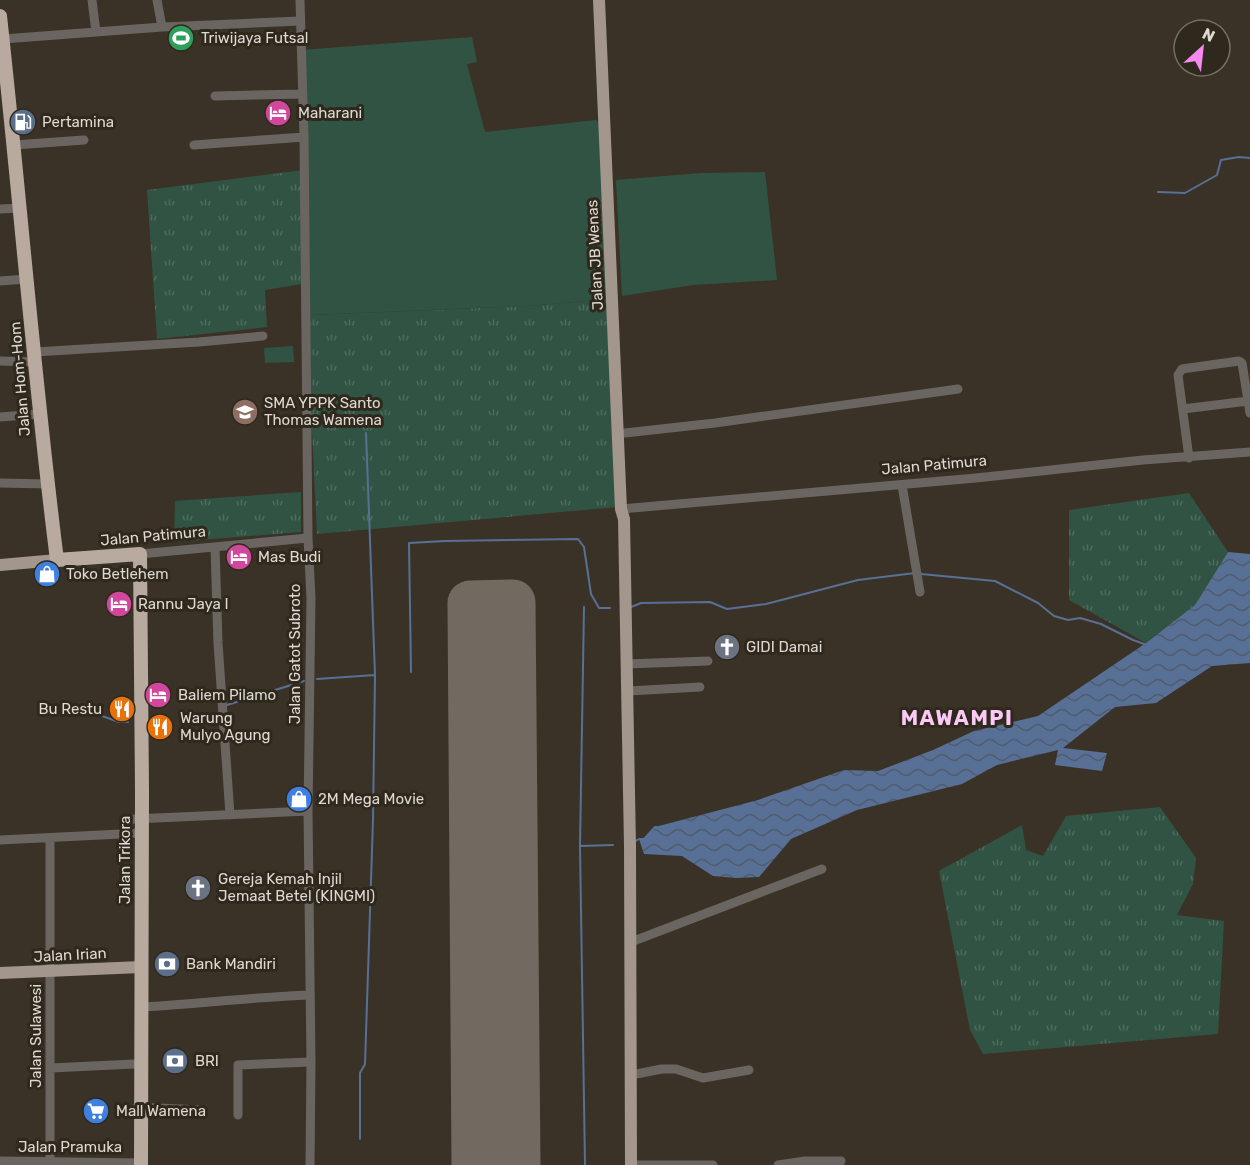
<svg xmlns="http://www.w3.org/2000/svg" width="1250" height="1165" viewBox="0 0 1250 1165" font-family="Rubik,sans-serif">
<defs>
<pattern id="grass-tufts" width="24" height="20" patternUnits="userSpaceOnUse" patternTransform="scale(1.5)"><rect width="24" height="20" fill="#315343"/><path d="M3 7l-1-3M5 7V3M7 7l1-3M15 17l-1-3M17 17v-4M19 17l1-3" fill="none" stroke="#4e6b5d"/></pattern>
<pattern id="water-waves" width="16" height="10" patternUnits="userSpaceOnUse" patternTransform="scale(1.5)"><rect width="16" height="10" fill="#587095"/><path d="M0 5q4-4 8 0t8 0" fill="none" stroke="#4f5b6e"/></pattern>
</defs>
<rect width="100%" height="100%" fill="#3a3226"/>
<path fill="url(#grass-tufts)" d="M304 170 302 284 265 290 267 327 157 339 147 190Z
M609 299 618 507 317 534 310 392V315L528 306Z
M301 492V532L174 542 175 501Z
M1189 493 1228 552 1195 605 1146 643 1069 600V510Z
M1160 807 1196 858 1193 884 1177 915 1224 921 1218 1034 983 1054 970 1030 939 871 1022 825 1026 850 1043 856 1066 816Z"/>
<path fill="#315343" d="M472 37 477 62 467 64 485 132 596 120 601 124 609 299 528 306 310 315 301 50Z
M765 172 777 280 693 285 622 296 616 180 701 173Z
M293 346 294 362 265 363 264 348Z"/>
<path fill="url(#water-waves)" d="M1228 552 1250 554V663L1212 666 1156 703 1115 707 1063 748 1107 753 1102 771 1055 765 1058 750 997 765 962 784 857 810 791 839 759 877 736 878 713 876 682 856 644 854 639 839 645 838 655 827 758 800 844 770 878 771 933 750 974 731 1038 716 1146 643 1195 605Z"/>
<g fill="none" stroke-linecap="round" stroke-linejoin="round">
<path stroke="#587095" stroke-width="2" d="M1158 192 1185 193 1217 175 1221 160 1239 157 1250 158
M921 574 995 581 1038 603 1054 616 1068 620 1080 618 1101 624 1133 640 1147 645
M584 607 580 846 585 1165
M631 607 641 603 710 602 727 609 766 604 858 580 915 573
M411 672 409 543 445 541 578 539 584 547 591 594 599 608H610
M317 679 375 675
M227 705 304 681
M102 716 119 722H128
M148 721 165 720
M634 842 639 839H644L655 827H657
M580 846 613 845
M360 1139V1073L365 1064 373 820 375 675 366 433"/>
<path stroke="#726a60" stroke-width="45" d="M474 1165 470 603 513 602 518 1165"/>
<path stroke="#6b6561" stroke-width="9" d="M92 0 96 32
M157 0 162 27
M300 0 304 137 308 538 311 598 308 811 311 1062 310 1165
M3 39 162 27 300 21
M215 96 302 94
M14 145 84 140
M194 145 304 137
M0 209 20 208
M0 281 27 279
M35 352 199 342 263 336
M0 361 35 362
M1183 409 1248 401
M0 417 39 414
M625 433 715 423 958 389
M1189 458 1178 375 1182 369 1239 361 1242 363 1250 413
M0 483 47 484
M902 485 920 592
M621 509 976 478 1143 460 1250 452
M215 547 218 643 230 815
M140 554 308 538
M627 664 708 661
M628 691 700 687
M134 819 308 811
M50 838V1162
M0 840 141 833
M631 942 822 869
M141 1007C197 1004 253 997 309 995
M51 1068 134 1064
M631 1075 662 1069H676L703 1078 749 1070
M137 1107 201 1110
M238 1115V1065L311 1062
M0 1161 141 1163
M633 1165H713
M778 1165 805 1161H841"/>
<path stroke="#a2968d" stroke-width="12" d="M599 0 621 509 624 519 630 846 631 1165
M0 565 57 560
M0 973 141 967"/>
<path stroke="#b8aa9f" stroke-width="14" d="M0 16C20 197 34 379 57 560L140 554 142 791 141 1165"/>
</g>
<defs>
<symbol id="stadium-disc" viewBox="-11 -11 22 22"><circle r="9.5" fill="#2e9e5b" stroke="#2f281d"/><path d="M0-5a6.5 5 0 1 0 0 10a6.5 5 0 1 0 0-10ZM-3.5-1.8h7v3.6h-7Z" fill="#fff"/></symbol>
<symbol id="hotel-disc" viewBox="-11 -11 22 22"><circle r="9.5" fill="#d1479c" stroke="#2f281d"/><path d="M-6-4.5h1.5V1H6V5H4.5V3h-9V5H-6ZM-4 0a1.8 1.8 0 1 1 3.6 0ZM.5 0V-2.5h3Q6-2.5 6 0Z" fill="#fff"/></symbol>
<symbol id="fuel-disc" viewBox="-11 -11 22 22"><circle r="9.5" fill="#5c6f8a" stroke="#2f281d"/><path d="M-5.5-6h7V0h2V4h1.3V-2.5L3-4.5l.8-.8L6-3V5H2.5V1h-1V6h-7ZM-4.2-4.7v3.2H.2V-4.7Z" fill="#fff"/></symbol>
<symbol id="school-disc" viewBox="-11 -11 22 22"><circle r="9.5" fill="#8d6e63" stroke="#2f281d"/><path d="M0-5L7-2L0 1L-7-2ZM-4 1L0 2.5L4 1V4Q0 6-4 4Z" fill="#fff"/></symbol>
<symbol id="shop-disc" viewBox="-11 -11 22 22"><circle r="9.5" fill="#3f7fe0" stroke="#2f281d"/><path d="M-5-2.5h2.3a2.7 3.5 0 0 1 5.4 0H5L5.5 6h-11ZM-1.5-2.5h3a1.5 2.3 0 0 0-3 0Z" fill="#fff"/></symbol>
<symbol id="church-disc" viewBox="-11 -11 22 22"><circle r="9.5" fill="#6b7280" stroke="#2f281d"/><path d="M-1.2-6h2.4v3.5h3.3v2.4h-3.3V6h-2.4V-.1h-3.3v-2.4h3.3Z" fill="#fff"/></symbol>
<symbol id="restaurant-disc" viewBox="-11 -11 22 22"><circle r="9.5" fill="#e8710a" stroke="#2f281d"/><path d="M-5-6h1v4h1v-4h1v4h1v-4h1v5L-1.5 .5V6h-2V.5L-5-1ZM5-6V6H3V1.5H1.5Q1.5-4 5-6Z" fill="#fff"/></symbol>
<symbol id="bank-disc" viewBox="-11 -11 22 22"><circle r="9.5" fill="#5c6f8a" stroke="#2f281d"/><path d="M-6-4H6V4H-6ZM0-2.3a2.3 2.3 0 1 0 0 4.6a2.3 2.3 0 1 0 0-4.6Z" fill="#fff"/></symbol>
<symbol id="supermarket-disc" viewBox="-11 -11 22 22"><circle r="9.5" fill="#3f7fe0" stroke="#2f281d"/><path d="M-6-5.5h2.5l.6 2H6L4.5 2H-2.5L-4.4-4H-6ZM-1.5 3.2a1.3 1.3 0 1 0 .1 0ZM3 3.2a1.3 1.3 0 1 0 .1 0Z" fill="#fff"/></symbol>
</defs>
<g fill-rule="evenodd">
<use href="#stadium-disc" x="166" y="23" width="30" height="30"/>
<use href="#hotel-disc" x="263" y="98" width="30" height="30"/>
<use href="#fuel-disc" x="8" y="107" width="30" height="30"/>
<use href="#school-disc" x="230" y="397" width="30" height="30"/>
<use href="#hotel-disc" x="224" y="542" width="30" height="30"/>
<use href="#shop-disc" x="32" y="559" width="30" height="30"/>
<use href="#hotel-disc" x="104" y="589" width="30" height="30"/>
<use href="#church-disc" x="712" y="632" width="30" height="30"/>
<use href="#hotel-disc" x="143" y="680" width="30" height="30"/>
<use href="#restaurant-disc" x="107" y="694" width="30" height="30"/>
<use href="#restaurant-disc" x="145" y="712" width="30" height="30"/>
<use href="#shop-disc" x="284" y="784" width="30" height="30"/>
<use href="#church-disc" x="183" y="873" width="30" height="30"/>
<use href="#bank-disc" x="152" y="949" width="30" height="30"/>
<use href="#bank-disc" x="160" y="1046" width="30" height="30"/>
<use href="#supermarket-disc" x="81" y="1096" width="30" height="30"/>
</g>
<g text-anchor="middle" dominant-baseline="central" stroke-width="6" stroke-linejoin="round" paint-order="stroke">
<g font-size="15" fill="#ded9d2" stroke="#2f281d" text-anchor="start">
<text x="201" y="38">Triwijaya Futsal</text>
<text x="298" y="113">Maharani</text>
<text x="42" y="122">Pertamina</text>
<text x="264" y="403">SMA YPPK Santo<tspan x="264" dy="17">Thomas Wamena</tspan></text>
<text x="258" y="557">Mas Budi</text>
<text x="66" y="574">Toko Betlehem</text>
<text x="138" y="604">Rannu Jaya I</text>
<text x="746" y="647">GIDI Damai</text>
<text x="178" y="695">Baliem Pilamo</text>
<text x="102" y="709" text-anchor="end">Bu Restu</text>
<text x="180" y="718">Warung<tspan x="180" dy="17">Mulyo Agung</tspan></text>
<text x="318" y="799">2M Mega Movie</text>
<text x="218" y="879">Gereja Kemah Injil<tspan x="218" dy="17">Jemaat Betel (KINGMI)</tspan></text>
<text x="186" y="964">Bank Mandiri</text>
<text x="195" y="1061">BRI</text>
<text x="116" y="1111">Mall Wamena</text>
</g>
<g font-size="15" fill="#ded9d2" stroke="#2f281d">
<text transform="translate(595 255) rotate(-93)">Jalan JB Wenas</text>
<text transform="translate(20 379) rotate(-95)">Jalan Hom-Hom</text>
<text transform="translate(934 465) rotate(-5)">Jalan Patimura</text>
<text transform="translate(153 536) rotate(-5)">Jalan Patimura</text>
<text transform="translate(295 654) rotate(-90)">Jalan Gatot Subroto</text>
<text transform="translate(125 860) rotate(-90)">Jalan Trikora</text>
<text transform="translate(70 955) rotate(-3)">Jalan Irian</text>
<text transform="translate(36 1036) rotate(-90)">Jalan Sulawesi</text>
<text x="70" y="1147">Jalan Pramuka</text>
</g>
<g font-size="21" font-weight="bold" letter-spacing="1.5" fill="#fac9f6" stroke="#2f281d">
<text x="957" y="717">MAWAMPI</text>
</g>
</g>
<g transform="translate(1202 48) rotate(27)"><circle r="28" fill="#2f281d" stroke="#756f65" stroke-width="1.5"/>
<path d="M0-4.5L10 22L0 15L-10 22Z" fill="#f589ef"/>
<text y="-9" font-size="16" font-weight="bold" text-anchor="middle" fill="#ded9d2">N</text>
</g>
</svg>
